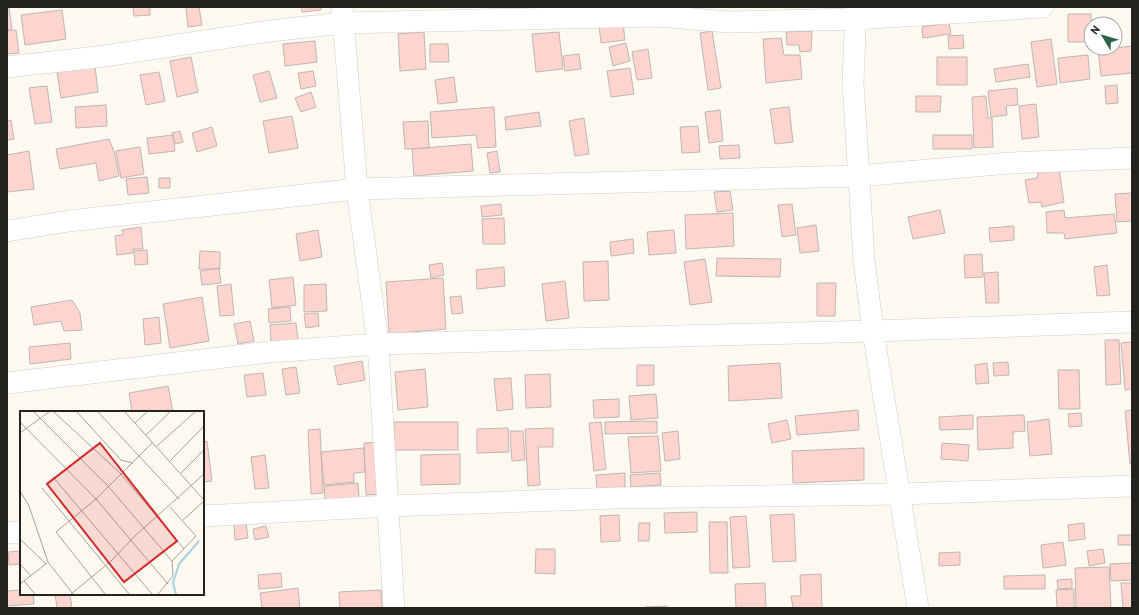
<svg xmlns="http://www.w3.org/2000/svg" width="1139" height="615" viewBox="0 0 1139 615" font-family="'PT Sans',sans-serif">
<rect width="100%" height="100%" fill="#fcf9f1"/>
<path fill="#fed5ce" stroke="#bfb5b3" d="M7 7H9L12 29 7 30Z
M133 7H150V15L134 16Z
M186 7H199L202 25 188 27Z
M301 7H321V10L302 12Z
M62 10 66 39 25 45 21 15Z
M1068 14H1091V42H1068Z
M623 23 625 40 601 43 599 26Z
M949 23 951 34 923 38 922 27Z
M16 30 19 53 7 54V31Z
M712 31 721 88 708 90 700 33Z
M812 31 811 51 800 52 799 45H787L786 32Z
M424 32 426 69 400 71 398 34Z
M559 32 563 69 536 72 532 34Z
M963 35 964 48 949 49 948 36Z
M781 38 784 55H800L802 79 766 83 763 39Z
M1051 39 1057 84 1037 87 1031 42Z
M315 41 317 62 285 66 283 44Z
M626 43 630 61 613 66 609 47Z
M430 44H448L449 62H430Z
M1132 46V73L1101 76 1098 50Z
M648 49 652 78 637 80 632 52Z
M579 54 581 69 565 71 563 56Z
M1088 55 1090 79 1060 83 1058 58Z
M191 57 198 92 177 97 170 61Z
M937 57H967V85H937Z
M1028 64 1030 77 996 82 994 69Z
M95 66 98 92 61 98 57 72Z
M630 68 634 94 611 97 607 71Z
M269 71 277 98 260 102 253 75Z
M313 71 316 86 301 89 298 73Z
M159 72 165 101 146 105 140 75Z
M454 77 457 102 438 104 435 80Z
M1117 85 1118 103 1106 104 1105 86Z
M47 86 52 122 35 124 29 88Z
M1017 88 1018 105 1006 106 1007 115 991 117 988 91Z
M311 92 316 107 301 112 295 98Z
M916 96H941L940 112H916Z
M986 96 988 118H992L993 147 974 148 972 97Z
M1036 104 1039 137 1022 139 1019 106Z
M106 105 107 126 76 128 75 107Z
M494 107 496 147 478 148 476 135 432 138 430 112Z
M789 107 793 142 775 144 770 109Z
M720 110 723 141 709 143 705 112Z
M539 112 541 126 506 130 505 117Z
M292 116 298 148 269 153 263 121Z
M584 118 589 154 575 156 569 121Z
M11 120 14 139 7 140V121Z
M428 121 429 148 405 149 403 122Z
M698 126 700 152 682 153 680 127Z
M212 127 217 146 197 152 192 133Z
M180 131 183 142 175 144 172 133Z
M173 135 175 151 149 154 147 138Z
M933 135H972V149H933Z
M109 139 115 154 119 176 99 181 96 163 60 169 56 149Z
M471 144 473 171 414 176 412 149Z
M739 145 740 158 720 159 719 146Z
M140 147 144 174 121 178 116 151Z
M29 151 34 189 7 192V155Z
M497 151 500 172 490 173 487 153Z
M1059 169 1064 202 1042 207 1041 202 1029 203 1025 180 1037 178 1038 173Z
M147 177 149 193 128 195 126 179Z
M159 178H170V188H159Z
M730 191 733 210 717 212 714 192Z
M1132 193V221L1117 222 1115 194Z
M501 204 502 215 482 217 481 206Z
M792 204 796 235 782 237 778 205Z
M940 210 945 233 913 239 908 217Z
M1064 210 1065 218 1114 214 1117 233 1065 239 1064 233H1047L1046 212Z
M733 213 734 246 686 249 685 215Z
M504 218 505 244H483L482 219Z
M816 225 819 251 800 253 797 228Z
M1014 226V240L990 242 989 228Z
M141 227 143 249H133V253L117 255 115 236 123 235 122 230Z
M318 230 322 257 300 261 296 234Z
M674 230 676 253 649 255 647 232Z
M633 239 634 253 611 256 610 242Z
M147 250 148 264 135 265 134 251Z
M200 251 220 252V269H199Z
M982 254 983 277 965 278 964 255Z
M717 258 781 259 780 277 716 276Z
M705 259 712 302 690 305 684 262Z
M608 261 609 300 584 301 583 262Z
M442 263 444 275 431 278 429 265Z
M1107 265 1110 295 1097 296 1094 267Z
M504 267 505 286 477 289 476 270Z
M219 268 221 283 202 285 200 271Z
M998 272 999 303H986L984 273Z
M293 277 296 305 272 308 269 280Z
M443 278 446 329 389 334 386 282Z
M565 281 569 318 546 321 542 284Z
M817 283H836L835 316H817Z
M231 284 234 315 220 316 217 286Z
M326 284 327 311 304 312V285Z
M461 296 463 313 452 314 450 297Z
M202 297 209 341 170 348 163 304Z
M72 300 80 313 82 330 64 331 61 321 34 325 31 307Z
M290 307 291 321 269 323 268 309Z
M318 313 319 326 306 328 304 314Z
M159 317 161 343 145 345 143 319Z
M250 321 254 341 238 344 234 324Z
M296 323 298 340 271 343 270 325Z
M1105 340H1119L1121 384 1106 385Z
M1132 342V389L1125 390 1121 343Z
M70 343 71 359 30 364 29 347Z
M362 361 365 380 338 385 334 366Z
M1008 362 1009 375 994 376 993 363Z
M780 363 782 398 729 401 728 366Z
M987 363 989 383 976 384 975 365Z
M637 365H654V385L637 386Z
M296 367 300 393 286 395 282 369Z
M425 369 428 407 398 410 395 372Z
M1058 370H1079L1080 409H1059Z
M263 373 266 395 247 397 244 375Z
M550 374 551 407 526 408 525 375Z
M511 378 513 409 497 411 494 379Z
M168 386 173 412H132L129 393Z
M656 394 658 418 631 420 629 396Z
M619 399V417L594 418 593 400Z
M858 410 859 430 797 435 795 416Z
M1132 410V463L1130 464 1125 411Z
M1081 413 1082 426 1069 427 1068 414Z
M973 415V429L940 430 939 417Z
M1024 415 1025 431 1013 432V448L978 450 977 417Z
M1049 419 1052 454 1030 456 1027 422Z
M787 420 791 439 772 443 768 424Z
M657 421V433L605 434V422Z
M394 422H458V450H394Z
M601 422 606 469 594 471 589 423Z
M508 428 509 452 477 453V429Z
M553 428V447H538L540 485 528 486 525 429Z
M320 429 323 493 311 494 308 430Z
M510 431H523L525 460 512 461Z
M678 431 680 459 665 461 662 433Z
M658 436 661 471 631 473 628 437Z
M207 441 212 481 203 482V442Z
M381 442 383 494 366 495 364 443Z
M942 443 969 445 968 461 941 459Z
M364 448 365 472 354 473V482L324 485 321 452Z
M864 448V480L793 483 792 451Z
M460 454V484L421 485V455Z
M265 455 269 488 255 489 251 457Z
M625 473V487L597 489 596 475Z
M660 473 661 485 631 487 630 475Z
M358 483 359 498 325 501 324 486Z
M697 512V532L665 533 664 513Z
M794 514 796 561 773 562 770 515Z
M619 515 620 541 601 542 600 516Z
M746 516 750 567 733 568 730 517Z
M709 522H727L728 573H710Z
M246 523 248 538 235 540 234 525Z
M639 523H650L649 541H638Z
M1084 523 1085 539 1069 541 1068 525Z
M266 526 269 537 255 540 253 529Z
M1118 535H1132V545H1118Z
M1063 542 1066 565 1043 568 1041 545Z
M536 549H555V574L535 573Z
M1103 549 1105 563 1089 566 1087 551Z
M21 551V564L9 565 8 552Z
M960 552V565L939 566V553Z
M1132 563V580L1111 581 1110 564Z
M1109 567 1111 608H1076L1075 568Z
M281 573 282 587 259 589 258 575Z
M821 574 822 608H793L791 596H801L800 575Z
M1045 575V589H1004V576Z
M1072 579V588L1058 589 1057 580Z
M765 583 766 608H736L735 584Z
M1121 583H1132V608H1123Z
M298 588 300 608H262L260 593Z
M1074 589V608H1057L1056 590Z
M21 590V594H33L34 604 7 606V591Z
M381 590 382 608H340L339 592Z
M55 594H70L72 608H57Z
M667 606V608H645V607Z"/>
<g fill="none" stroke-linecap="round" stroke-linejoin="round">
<defs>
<path id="minor" d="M342 7 357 189 378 344 394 608
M856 7 853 82 864 260 873 331 918 608
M7 67 98 57 270 31 342 23 658 16 728 22 856 19 1043 7
M7 231 69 221 357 189 858 176 1010 163 1132 158
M7 383 269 352 378 344 873 331 1132 322
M203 516 389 506 617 498 899 494 1132 486
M7 533 21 532"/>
</defs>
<use href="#minor" stroke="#d0cec5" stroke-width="22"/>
<use href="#minor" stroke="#fff" stroke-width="21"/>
</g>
<g transform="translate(20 411)">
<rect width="184" height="184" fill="#fcf9f1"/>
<path fill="none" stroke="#a6d1db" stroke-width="2" d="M156 183 153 172 159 153 179 130"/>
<path fill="none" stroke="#a6a39d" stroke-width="1" d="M14 1 88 75 152 150 153 165 138 183M34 1 101 63 164 138M57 1 101 49 113 52M78 1 159 88M105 1 184 89M0 11 76 88 148 173M115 12 127 1M0 22 29 1M126 24 150 1M137 35 175 1M150 50 184 15M161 62 184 39M33 66 132 183M22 77 109 183M0 80 9 95 28 151 53 183M150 96 176 125 152 150M162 110 184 90M0 128 26 153M0 153 11 165M4 170 15 183M0 173 27 152M51 183 90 151 116 124 184 63M85 183 36 121 76 88 133 31"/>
<path fill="#d62828" fill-opacity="0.15" stroke="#d62828" stroke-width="2" d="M80 32 157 130 104 171 27 73Z"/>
<rect width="184" height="184" fill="none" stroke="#242320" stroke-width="2"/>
</g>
<rect width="1139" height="615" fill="none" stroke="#242320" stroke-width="16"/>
<g transform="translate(1103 36) rotate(308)"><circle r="19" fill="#ffffff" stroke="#a7a7a6"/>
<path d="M0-3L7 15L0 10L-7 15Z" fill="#2d6349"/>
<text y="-6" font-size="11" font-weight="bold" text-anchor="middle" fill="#242320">N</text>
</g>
</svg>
